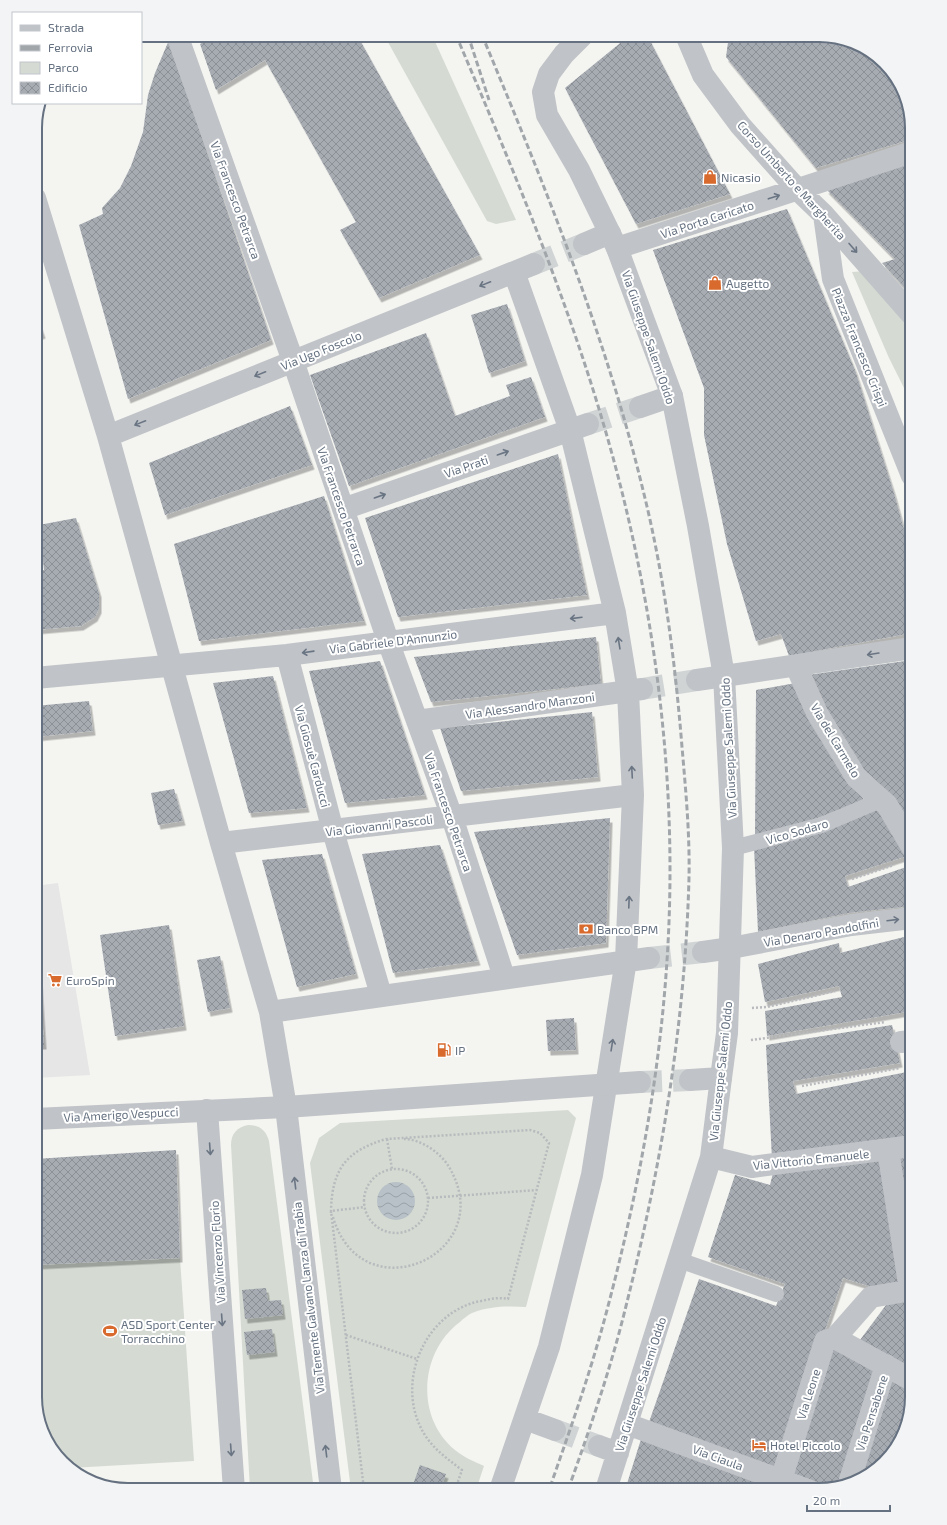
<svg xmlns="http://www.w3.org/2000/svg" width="947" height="1525" viewBox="0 0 947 1525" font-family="'Exo 2',sans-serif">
<defs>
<pattern id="water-waves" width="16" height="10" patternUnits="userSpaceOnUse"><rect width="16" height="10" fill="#b8c1c7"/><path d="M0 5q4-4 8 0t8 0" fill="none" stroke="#99a1a7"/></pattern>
<pattern id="building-cross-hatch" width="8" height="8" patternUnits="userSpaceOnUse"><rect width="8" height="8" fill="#a7acb3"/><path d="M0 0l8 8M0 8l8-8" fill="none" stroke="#8c9097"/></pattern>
<filter id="shadow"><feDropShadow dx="2.5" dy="4.5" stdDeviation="0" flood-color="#0004"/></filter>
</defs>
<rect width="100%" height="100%" fill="#f4f5f1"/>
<path fill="#e5e6e5" d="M58 883 90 1075 35 1078V886Z"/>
<path fill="#d5dbd3" d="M384 35H432L516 220 496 224 487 221Z
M865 271 912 326V404L889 358 852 272Z
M568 1110 576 1118 526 1307C507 1306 490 1306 472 1313 468 1315 463 1319 460 1322 418 1353 415 1422 459 1453 467 1459 476 1462 484 1466L476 1490H351L310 1163 319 1138 340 1123Z
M248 1125C259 1125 266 1130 269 1141L314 1490H250L231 1145C231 1134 237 1127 248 1125Z
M180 1258 194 1461 71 1468 45 1438 35 1397V1265Z"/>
<path fill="url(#water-waves)" d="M377 1201a19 19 0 1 1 38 0a19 19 0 1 1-38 0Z"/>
<path fill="url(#building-cross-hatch)" filter="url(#shadow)" d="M215 35H357L480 255 379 298 340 230 356 222 265 60 216 90 200 44Z
M630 35H647L730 194 636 224 565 88Z
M729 35H825L870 51 902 87 912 128V139L816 168 726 57Z
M169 40 271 340 128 399 79 225 103 214 102 208 120 188 131 166 143 132 148 95 155 73Z
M912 163V296L882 263 895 259 826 189Z
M787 209 855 370 894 493 909 548 912 568V633L789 656 781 634 756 641 727 544 704 435V388L653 250Z
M507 304 525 361 489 373 471 315Z
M35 310 43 334 35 337Z
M426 333 455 416 510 396 506 385 531 377 545 417 349 486 310 375Z
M290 406 312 465 165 515 149 463Z
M558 454 587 595 398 617 365 518Z
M324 496 364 621 199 641 174 544Z
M76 518 99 593V609L95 617 81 626 35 630V571L44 570 39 525Z
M596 637 601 684 528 692 431 702 414 657Z
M912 660V834L860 773 808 675Z
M380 661 425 795 345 803 309 671Z
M273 676 307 808 249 813 213 683Z
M796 683 864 800 807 822 755 836 756 690Z
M89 701 93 731 35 737V706Z
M592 712 598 777 461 791 440 728Z
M174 789 183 821 158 825 151 793Z
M881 807 910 855 845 876 848 887 912 865V906L849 913 758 932 754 847Z
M610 818 606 943 517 955 474 832Z
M440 845 478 961 393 973 362 854Z
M322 854 356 974 297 987 262 860Z
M35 918H36L44 1045H35Z
M169 925 184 1026 115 1036 100 935Z
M912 935V1011L767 1036 765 1011 842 997 839 986 765 1002 758 964 839 943 840 953Z
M220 956 230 1008 208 1012 197 960Z
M574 1018 576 1050 548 1051 546 1020Z
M892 1025 900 1063 793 1081 796 1094 912 1071V1135L772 1159 766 1045Z
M176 1150 180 1258 35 1265V1159Z
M912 1151V1260L895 1154Z
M884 1158 901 1284 878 1289 843 1278 777 1470 648 1425 699 1279 776 1306 785 1284 708 1257 735 1175 770 1185 773 1173Z
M266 1288 268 1301 281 1300 283 1315 245 1319 242 1290Z
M912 1296V1374L857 1344 889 1301Z
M272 1329 275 1352 247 1355 244 1332Z
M833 1345 878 1369 840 1485 830 1487 792 1473Z
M890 1376 912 1388V1397L899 1444 860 1480Z
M642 1436 790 1490H625Z
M420 1465 446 1474 440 1490H411Z
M196 1483V1490H172L171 1484Z"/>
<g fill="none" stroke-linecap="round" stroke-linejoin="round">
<path stroke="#d0d4d5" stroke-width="22" stroke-dasharray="22 11" stroke-linecap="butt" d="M534 264 584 244
M588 424 640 407
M642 689 697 680
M649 958 703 952
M555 1430 599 1446"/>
<path stroke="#d0d4d5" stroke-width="22" stroke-dasharray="22 11" stroke-linecap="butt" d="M640 1082 690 1080"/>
<path stroke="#b8babd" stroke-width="2.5" stroke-dasharray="2 2" stroke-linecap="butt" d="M852 879 894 865
M752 1008 767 1007 835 991
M751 1040 885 1022
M802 1086 900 1068
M387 1139 392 1169
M364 1201a32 32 0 1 1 64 0a32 32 0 1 1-64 0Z
M428 1198 537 1190
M331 1213V1211L365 1207
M333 1217C362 1316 501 1254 449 1167 441 1153 421 1139 404 1139
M346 1335 417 1359
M364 1490 331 1211C332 1169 346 1151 386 1139L530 1130 540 1133 549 1143 508 1299C498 1297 490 1299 481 1301 427 1311 397 1377 420 1426 429 1446 445 1457 462 1470L455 1490"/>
<path stroke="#c0c3c7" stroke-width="16" d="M733 848 822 825 881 800
M679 1260 776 1294"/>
<path stroke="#c0c3c7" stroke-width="22" d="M901 1042 912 1041"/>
<path stroke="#c0c3c7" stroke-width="22" d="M177 35 293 361 388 641 452 817 504 977
M686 35 703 75 740 125 797 189 824 215 912 315
M35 198 108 436 221 843 270 1012 286 1107 331 1490
M824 215 833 279 912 476
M584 244 610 233
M617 248 912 152
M640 407 672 396
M108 436 534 264
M343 509 588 424
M287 655 333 831 381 995
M796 666 817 713 856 777 887 805 912 847
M35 678 287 655 615 613
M697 680 912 648
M417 721 642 689
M221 843 633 795
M703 952 731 948 851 925 912 918
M270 1012 649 958
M207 1110 234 1490
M888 1150 910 1290
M711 1157 752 1167 912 1146
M835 1338 912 1380
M525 1419 555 1430
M627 1424 808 1490
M599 1446 618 1453
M781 1480 825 1341 835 1338 871 1297 912 1290
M849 1483 886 1365
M500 1490 549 1347 592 1175 626 960 633 795 628 692 615 613 570 430 514 272
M606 1490 711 1157 721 1078"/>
<path stroke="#c0c3c7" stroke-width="22" d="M583 35 564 54 549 74 543 92 547 115 579 170 617 248 672 396 698 526 724 676 733 848 727 1033 721 1078 690 1080
M35 1119 286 1107 640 1082"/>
<path stroke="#a1a6ab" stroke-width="3" stroke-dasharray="6 3" stroke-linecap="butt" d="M456 35C520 185 584 338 623 496 653 618 670 745 670 870 670 1019 645 1167 607 1310 591 1371 570 1430 549 1490
M468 35 489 100
M482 35C544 184 605 333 643 490 663 570 674 653 681 735 685 783 690 831 689 878 685 1025 661 1168 625 1310 610 1371 589 1431 568 1490"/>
</g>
<defs><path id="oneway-shaft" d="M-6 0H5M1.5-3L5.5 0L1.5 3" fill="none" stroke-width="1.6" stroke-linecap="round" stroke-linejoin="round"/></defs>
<g stroke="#6a7584">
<use href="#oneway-shaft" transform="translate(774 197) rotate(-18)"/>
<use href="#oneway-shaft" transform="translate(853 248) rotate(49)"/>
<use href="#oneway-shaft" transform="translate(485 284) rotate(158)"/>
<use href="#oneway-shaft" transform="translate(260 374) rotate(158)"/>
<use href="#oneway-shaft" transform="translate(140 423) rotate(158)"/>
<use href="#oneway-shaft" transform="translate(503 453) rotate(-19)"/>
<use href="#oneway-shaft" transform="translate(380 496) rotate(-19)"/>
<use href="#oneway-shaft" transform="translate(576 618) rotate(173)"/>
<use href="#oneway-shaft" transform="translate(619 643) rotate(-99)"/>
<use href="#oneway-shaft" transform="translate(308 652) rotate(172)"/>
<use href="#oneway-shaft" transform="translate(873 654) rotate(171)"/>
<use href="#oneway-shaft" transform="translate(632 772) rotate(-93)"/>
<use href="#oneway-shaft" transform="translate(629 902) rotate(-88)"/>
<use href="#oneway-shaft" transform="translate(893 920) rotate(-7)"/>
<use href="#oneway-shaft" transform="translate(612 1045) rotate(-81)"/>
<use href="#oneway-shaft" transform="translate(210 1149) rotate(86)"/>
<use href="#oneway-shaft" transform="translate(295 1183) rotate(-97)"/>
<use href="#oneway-shaft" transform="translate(222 1320) rotate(86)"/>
<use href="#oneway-shaft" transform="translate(231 1450) rotate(86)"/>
<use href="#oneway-shaft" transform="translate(326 1451) rotate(-97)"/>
</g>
<defs>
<symbol id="shop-bare" viewBox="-9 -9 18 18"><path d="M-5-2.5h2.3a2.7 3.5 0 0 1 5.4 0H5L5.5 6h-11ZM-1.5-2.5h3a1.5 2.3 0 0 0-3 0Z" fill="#d86a2e" stroke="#fff" stroke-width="2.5" paint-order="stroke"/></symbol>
<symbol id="bank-bare" viewBox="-9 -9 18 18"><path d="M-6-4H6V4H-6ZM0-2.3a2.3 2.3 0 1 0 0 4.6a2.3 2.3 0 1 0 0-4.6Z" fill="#d86a2e" stroke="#fff" stroke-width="2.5" paint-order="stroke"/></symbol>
<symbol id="supermarket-bare" viewBox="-9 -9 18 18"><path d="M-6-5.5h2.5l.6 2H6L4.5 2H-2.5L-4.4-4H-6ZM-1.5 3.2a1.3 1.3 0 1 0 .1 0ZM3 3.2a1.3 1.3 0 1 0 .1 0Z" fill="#d86a2e" stroke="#fff" stroke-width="2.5" paint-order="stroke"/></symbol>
<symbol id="fuel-bare" viewBox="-9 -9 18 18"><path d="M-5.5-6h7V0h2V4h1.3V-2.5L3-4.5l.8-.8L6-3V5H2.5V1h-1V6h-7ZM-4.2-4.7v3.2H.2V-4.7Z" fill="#d86a2e" stroke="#fff" stroke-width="2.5" paint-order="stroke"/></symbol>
<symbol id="stadium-bare" viewBox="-9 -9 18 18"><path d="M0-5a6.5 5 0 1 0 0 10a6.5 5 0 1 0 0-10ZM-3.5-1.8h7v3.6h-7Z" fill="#d86a2e" stroke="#fff" stroke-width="2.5" paint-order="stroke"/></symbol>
<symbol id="hotel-bare" viewBox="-9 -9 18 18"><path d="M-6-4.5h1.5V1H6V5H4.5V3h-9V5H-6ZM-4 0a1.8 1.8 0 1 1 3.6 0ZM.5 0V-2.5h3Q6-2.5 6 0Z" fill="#d86a2e" stroke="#fff" stroke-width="2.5" paint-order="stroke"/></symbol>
</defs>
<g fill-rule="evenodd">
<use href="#shop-bare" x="700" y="167" width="20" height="20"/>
<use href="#shop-bare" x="705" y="273" width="20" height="20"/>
<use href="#bank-bare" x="576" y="919" width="20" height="20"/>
<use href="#supermarket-bare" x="45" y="970" width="20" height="20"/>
<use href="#fuel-bare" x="434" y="1040" width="20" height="20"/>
<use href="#stadium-bare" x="100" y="1321" width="20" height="20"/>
<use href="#hotel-bare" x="749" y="1435" width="20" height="20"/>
</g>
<g text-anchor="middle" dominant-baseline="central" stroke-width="4" stroke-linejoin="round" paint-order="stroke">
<g font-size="12" fill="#657180" stroke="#fff" text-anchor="start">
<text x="721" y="177">Nicasio</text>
<text x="726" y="283">Augetto</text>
<text x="597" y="929">Banco BPM</text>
<text x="66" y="980">EuroSpin</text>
<text x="455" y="1050">IP</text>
<text x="121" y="1324">ASD Sport Center<tspan x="121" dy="14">Torracchino</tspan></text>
<text x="770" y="1445">Hotel Piccolo</text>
</g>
<g font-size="12" fill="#657180" stroke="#fff">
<text transform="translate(792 180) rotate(48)">Corso Umberto e Margherita</text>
<text transform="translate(236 200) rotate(70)">Via Francesco Petrarca</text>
<text transform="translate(707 219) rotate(-18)">Via Porta Caricato</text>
<text transform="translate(649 337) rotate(71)">Via Giuseppe Salemi Oddo</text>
<text transform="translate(860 347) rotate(68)">Piazza Francesco Crispi</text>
<text transform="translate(321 350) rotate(-22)">Via Ugo Foscolo</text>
<text transform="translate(466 466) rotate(-19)">Via Prati</text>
<text transform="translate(342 506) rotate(71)">Via Francesco Petrarca</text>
<text transform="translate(393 641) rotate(-7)">Via Gabriele D'Annunzio</text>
<text transform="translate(530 705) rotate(-8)">Via Alessandro Manzoni</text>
<text transform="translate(836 740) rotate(59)">Via del Carmelo</text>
<text transform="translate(728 748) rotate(-93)">Via Giuseppe Salemi Oddo</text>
<text transform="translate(313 756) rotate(75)">Via Giosuè Carducci</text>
<text transform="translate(449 812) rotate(71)">Via Francesco Petrarca</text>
<text transform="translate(379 825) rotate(-7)">Via Giovanni Pascoli</text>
<text transform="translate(797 831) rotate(-16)">Vico Sodaro</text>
<text transform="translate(821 932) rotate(-10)">Via Denaro Pandolfini</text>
<text transform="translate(720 1071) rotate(-84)">Via Giuseppe Salemi Oddo</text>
<text transform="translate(121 1114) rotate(-3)">Via Amerigo Vespucci</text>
<text transform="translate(811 1159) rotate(-6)">Via Vittorio Emanuele</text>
<text transform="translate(217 1252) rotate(-94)">Via Vincenzo Florio</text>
<text transform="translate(308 1298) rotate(-97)">Via Tenente Galvano Lanza di Trabia</text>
<text transform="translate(640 1384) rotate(-72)">Via Giuseppe Salemi Oddo</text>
<text transform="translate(808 1394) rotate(-72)">Via Leone</text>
<text transform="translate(871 1413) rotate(-72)">Via Pensabene</text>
<text transform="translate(718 1457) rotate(20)">Via Ciaula</text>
</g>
</g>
<path d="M0 0H947V1525H0ZM128 42H819A86 86 0 0 1 905 128V1397A86 86 0 0 1 819 1483H128A86 86 0 0 1 42 1397V128A86 86 0 0 1 128 42Z" fill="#f3f4f5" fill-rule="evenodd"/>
<path fill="none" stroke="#657180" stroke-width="2" d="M128 42H819A86 86 0 0 1 905 128V1397A86 86 0 0 1 819 1483H128A86 86 0 0 1 42 1397V128A86 86 0 0 1 128 42Z"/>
<rect x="12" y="12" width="130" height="92" fill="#ffffff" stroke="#c1c6cc"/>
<rect x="20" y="25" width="20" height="6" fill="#c0c3c7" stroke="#c1c6cc"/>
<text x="48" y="32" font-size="12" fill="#657180">Strada</text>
<rect x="20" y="45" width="20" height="6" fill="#a1a6ab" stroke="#c1c6cc"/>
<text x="48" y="52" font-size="12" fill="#657180">Ferrovia</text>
<rect x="20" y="62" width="20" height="12" fill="#d5dbd3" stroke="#c1c6cc"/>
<text x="48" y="72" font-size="12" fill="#657180">Parco</text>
<rect x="20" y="82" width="20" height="12" fill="url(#building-cross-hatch)" stroke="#c1c6cc"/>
<text x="48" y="92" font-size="12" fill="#657180">Edificio</text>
<path d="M807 1505v6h83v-6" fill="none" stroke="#657180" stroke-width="2"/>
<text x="813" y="1505" font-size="12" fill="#657180" stroke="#ffffff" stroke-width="3" paint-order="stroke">20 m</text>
</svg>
